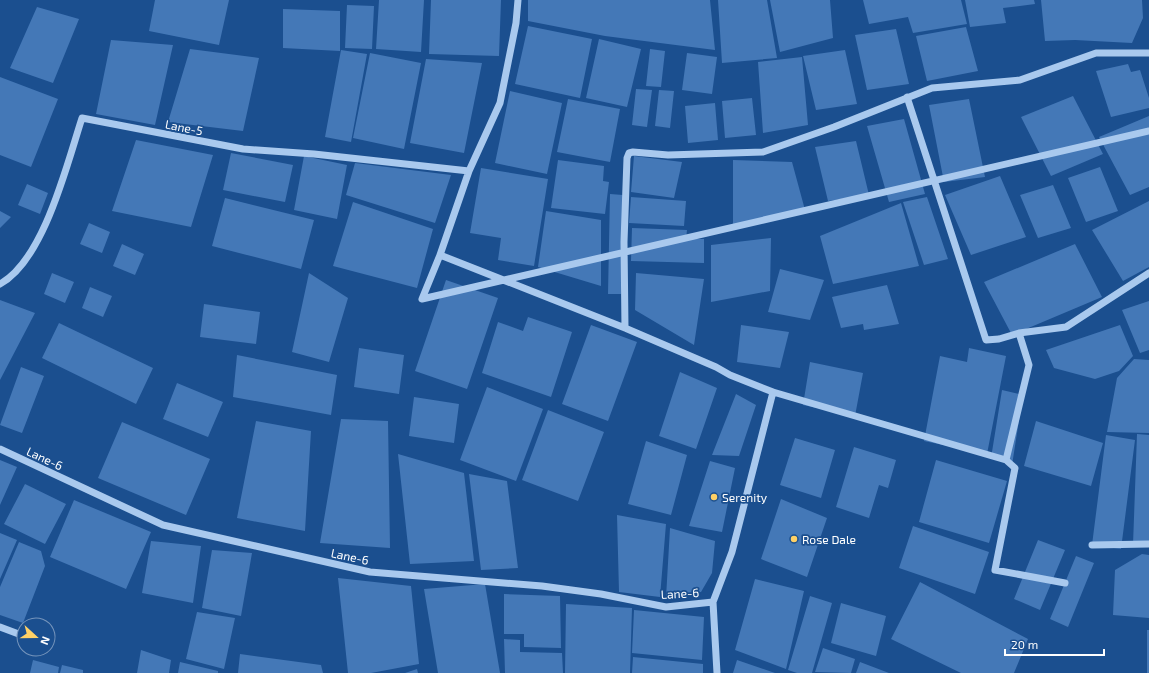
<svg xmlns="http://www.w3.org/2000/svg" width="1149" height="673" viewBox="0 0 1149 673" font-family="'Exo 2',sans-serif">
<rect width="100%" height="100%" fill="#1b4f8f"/>
<path fill="#4478b7" d="M155 0H229L219 45 149 31Z
M379 0H424L421 52 376 49Z
M431 0H501L499 56 429 54Z
M528 0H710L715 50 605 36 528 21Z
M718 0H767L777 58 722 63Z
M770 0H830L833 38 780 52Z
M863 0H961L967 24 913 33 908 17 869 24Z
M965 0H1034L1035 4 1003 8 1006 23 970 27Z
M1041 0H1142L1143 18 1132 43 1075 40 1045 41Z
M347 5 374 6 372 49 345 48Z
M37 7 79 19 53 83 10 68Z
M283 9 340 11V51L283 48Z
M528 26 592 39 580 98 515 84Z
M966 27 978 71 927 81 916 36Z
M896 29 909 84 867 90 855 35Z
M599 39 641 49 627 107 586 98Z
M111 40 173 45 155 125 96 114Z
M190 49 259 58 243 131 168 122Z
M650 49 665 51 661 87 646 86Z
M341 50 367 54 351 142 325 137Z
M845 50 857 104 816 110 803 56Z
M370 53 421 63 404 149 353 138Z
M687 53 717 57 712 94 682 90Z
M802 57 808 125 763 133 758 62Z
M426 59 482 63 464 153 410 143Z
M1128 64 1131 72 1140 70 1149 98V108L1111 117 1096 71Z
M0 77 58 99 31 167 0 155Z
M636 89 652 90 647 127 632 125Z
M659 90 674 91 670 128 655 126Z
M510 91 562 103 547 174 495 163Z
M1073 96 1103 154 1051 176 1021 117Z
M752 98 756 135 725 138 722 101Z
M568 99 620 109 610 162 557 152Z
M969 99 985 177 944 182 929 105Z
M715 103 718 140 688 143 685 106Z
M1149 116V187L1130 195 1099 137Z
M904 119 925 194 889 202 867 126Z
M136 140 213 155 191 227 112 211Z
M856 141 869 195 828 201 815 147Z
M231 153 293 165 285 202 223 190Z
M304 156 347 165 337 219 294 210Z
M634 156 682 162 674 198 631 192Z
M558 160 604 166 603 181 609 182 605 214 551 208Z
M733 160 792 162 805 210 733 228Z
M355 163 451 175 435 223 346 195Z
M1100 167 1118 211 1086 222 1068 178Z
M481 168 548 179 534 266 498 260 501 238 470 233Z
M1000 176 1026 237 971 255 945 195Z
M27 184 48 193 40 214 18 205Z
M1053 185 1071 228 1038 238 1020 195Z
M610 194 623 195 621 294H608Z
M631 197 686 201 684 226 629 223Z
M927 197 948 259 924 265 903 202Z
M225 198 314 220 301 269 212 246Z
M1149 201V267L1123 281 1092 230Z
M353 202 433 229 417 288 333 266Z
M901 203 919 266 833 284 820 236Z
M0 211 11 217 0 228Z
M546 211 601 220V286L538 267Z
M89 223 110 232 102 253 80 244Z
M632 228 687 230 686 239H704V263L631 261Z
M771 238 770 291 711 302V245Z
M122 244 144 254 135 275 113 266Z
M1075 244 1102 297 1012 335 984 282Z
M780 269 824 280 810 320 768 312Z
M52 273 74 282 65 303 44 294Z
M309 273 348 298 329 362 292 352Z
M636 273 704 279 694 345 635 310Z
M446 280 498 298 467 389 415 371Z
M887 285 899 324 864 330 863 324 841 328 832 297Z
M90 287 112 296 103 317 82 308Z
M0 300 35 313 0 380Z
M1149 301V350L1140 353 1122 310Z
M204 304 260 312 256 344 200 337Z
M528 317 572 332 551 397 482 373 498 322 523 331Z
M59 323 153 368 136 404 42 358Z
M591 325 637 342 608 421 562 404Z
M741 325 789 332 780 368 737 362Z
M1120 325 1133 356 1119 371 1095 379 1054 368 1046 350Z
M359 348 404 355 399 394 354 387Z
M969 348 1006 356 987 454 924 441 940 356 967 362Z
M237 355 337 375 331 415 233 397Z
M1134 359 1149 360V433L1107 432 1117 378Z
M810 362 863 373 855 416 803 405Z
M21 367 44 376 22 433 0 425Z
M680 372 717 388 696 449 659 436Z
M177 383 223 402 208 437 163 419Z
M487 387 543 409 516 481 460 460Z
M1002 390 1023 395 1012 465 991 458Z
M736 394 756 405 739 456 712 455Z
M414 397 459 404 454 443 409 436Z
M548 410 604 432 578 501 522 480Z
M341 419 388 421 390 548 320 543Z
M256 421 311 431 305 531 237 518Z
M1036 421 1103 443 1091 486 1024 466Z
M122 422 210 459 186 515 98 478Z
M1137 434 1149 435V546L1133 545Z
M1106 435 1135 440 1121 549 1092 545Z
M795 438 835 450 821 498 780 485Z
M646 441 687 455 671 515 628 504Z
M854 447 896 460 888 488 879 485 869 518 836 507Z
M398 454 464 473 474 561 410 564Z
M0 460 17 467 0 505Z
M936 460 1007 481 989 543 919 522Z
M710 461 735 468 722 532 689 526Z
M469 474 507 481 518 568 481 570Z
M25 484 66 504 45 544 4 524Z
M781 499 827 518 807 577 761 559Z
M74 500 151 532 126 589 50 557Z
M617 515 666 524 660 597 619 592Z
M913 526 989 552 975 594 899 568Z
M670 528 715 541 712 573 701 592 666 598Z
M0 533 17 540 0 579Z
M1038 540 1065 550 1040 610 1014 599Z
M151 541 201 546 193 603 142 593Z
M19 542 41 551 45 566 23 623 0 615V587Z
M212 550 252 553 241 616 202 608Z
M1142 554 1149 555V618L1113 615 1115 570Z
M1076 556 1094 563 1068 627 1050 619Z
M338 578 411 586 419 664 371 673H348Z
M755 579 804 591 786 669 735 650Z
M920 582 1028 639 1014 673H961L891 639Z
M485 584 500 673H438L424 589Z
M504 594 560 596 561 648 524 647V634H504Z
M810 596 832 603 812 673H797L788 670Z
M841 603 886 616 876 656 831 643Z
M566 604 632 608 630 673H565Z
M634 610 704 617 702 660 632 653Z
M197 612 235 618 224 669 186 659Z
M1147 630H1149V673H1147Z
M504 639 520 640V652L562 653 563 673H505Z
M823 648 855 659 851 673 815 672Z
M141 650 171 660 169 673H137Z
M240 654 321 665 323 673H238Z
M633 657 703 664V673H632Z
M33 660 59 667 58 673H30Z
M737 660 775 673H733Z
M180 662 218 671V673H178Z
M860 662 889 673H856Z
M62 665 83 670V673H60Z
M417 669 418 673H405Z"/>
<g fill="none" stroke-linecap="round" stroke-linejoin="round">
<path stroke="#a9c9ee" stroke-width="7" d="M518 0 516 23 500 103 469 171 440 255 625 328 716 367 730 375 773 392 732 552 713 602 717 673
M907 97 986 340 999 339 1019 333 1066 327 1149 273
M440 255 422 299 1149 131
M0 284C44 260 67 164 82 118L243 149 314 154 469 171
M625 328 624 242 627 158 629 153 633 152 668 155 763 152 834 127 932 88 1020 80 1096 53H1149
M1019 333 1029 365 1006 460 1015 468 995 570 1065 583
M773 392 1006 460
M0 449 163 525 370 572 542 586 601 594 666 607 713 602
M1092 545 1149 544
M0 627 24 636"/>
</g>
<g fill="#ffd166" stroke="#1b4f8f" stroke-width="1.5">
<circle cx="714" cy="497" r="4"/>
<circle cx="794" cy="539" r="4"/>
</g>
<g text-anchor="middle" dominant-baseline="central" stroke-width="3.5" stroke-linejoin="round" paint-order="stroke">
<g font-size="12" fill="#fff" stroke="#1b4f8f">
<text transform="translate(184 127) rotate(11)">Lane-5</text>
<text transform="translate(45 458) rotate(25)">Lane-6</text>
<text transform="translate(350 556) rotate(12)">Lane-6</text>
<text transform="translate(680 593) rotate(-3)">Lane-6</text>
</g>
<g font-size="12" fill="#fff" stroke="#1b4f8f" text-anchor="start">
<text x="722" y="497">Serenity</text>
<text x="802" y="539">Rose Dale</text>
</g>
</g>
<g transform="translate(36 637) rotate(111)"><circle r="19" fill="#1b4f8f" stroke="#7695bc"/>
<path d="M0-3L7 15L0 10L-7 15Z" fill="#ffd166"/>
<text y="-6" font-size="11" font-weight="bold" text-anchor="middle" fill="#ffffff">N</text>
</g>
<path d="M1005 649v6h99v-6" fill="none" stroke="#ffffff" stroke-width="2"/>
<text x="1011" y="649" font-size="12" fill="#ffffff" stroke="#1b4f8f" stroke-width="3" paint-order="stroke">20 m</text>
</svg>
